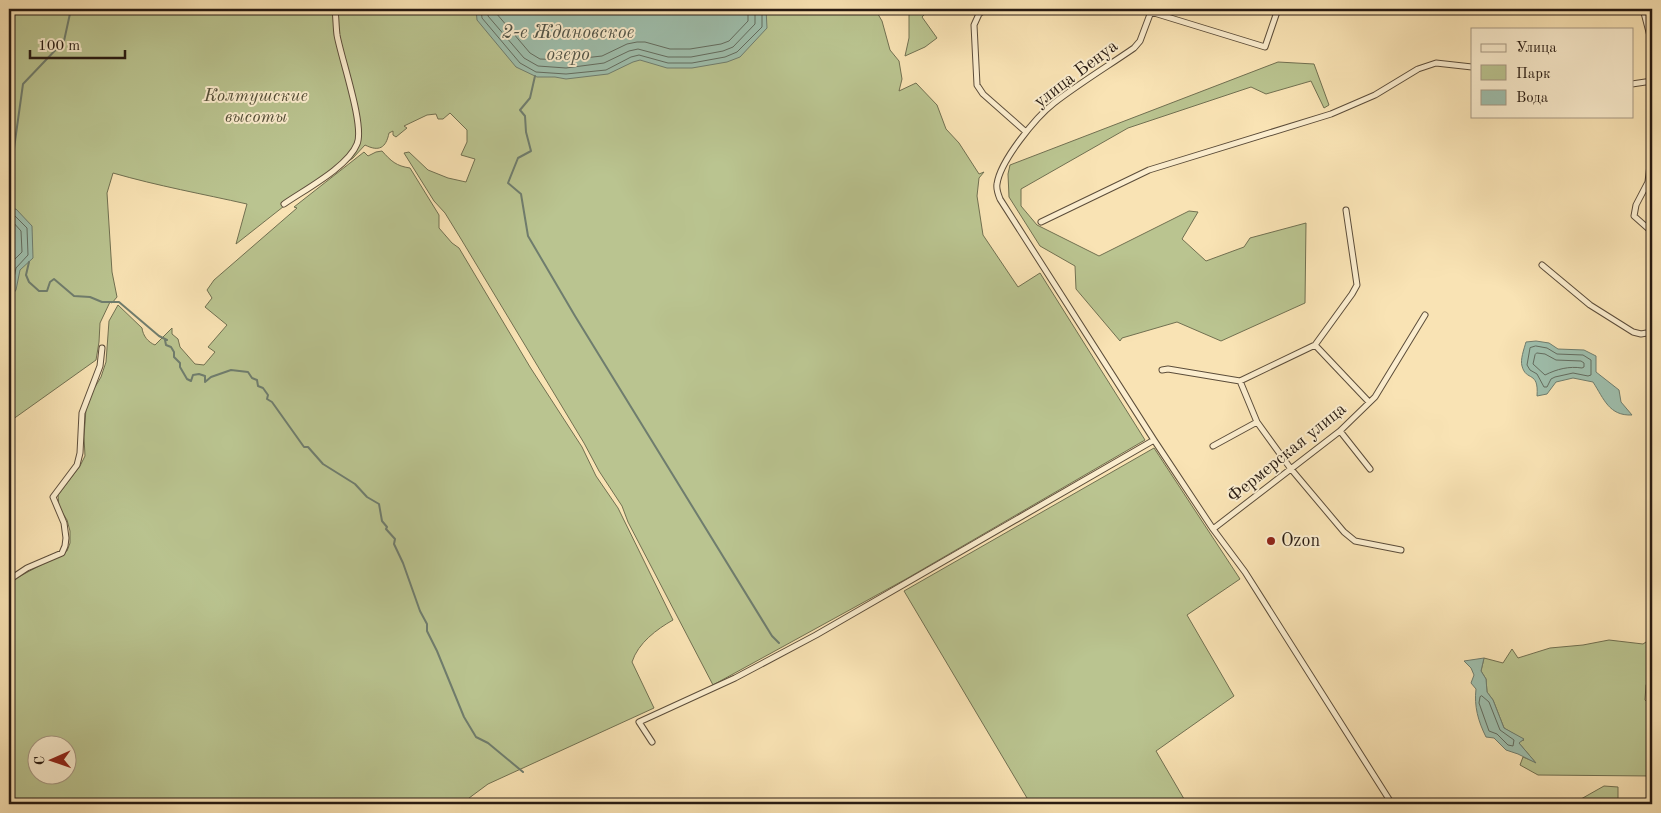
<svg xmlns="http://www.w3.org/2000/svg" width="1661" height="813" viewBox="0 0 1661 813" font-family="'Old Standard TT',serif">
<rect width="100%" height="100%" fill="#f9e3b4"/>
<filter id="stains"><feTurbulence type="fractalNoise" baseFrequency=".004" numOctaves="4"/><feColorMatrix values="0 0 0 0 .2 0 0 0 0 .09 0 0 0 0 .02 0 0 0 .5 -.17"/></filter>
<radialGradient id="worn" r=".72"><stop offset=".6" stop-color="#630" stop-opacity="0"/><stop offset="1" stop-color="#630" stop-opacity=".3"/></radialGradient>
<path fill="#bac490" stroke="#717051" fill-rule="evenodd" d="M9 9H875L882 21 890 50 899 61 902 79 899 91 916 83 937 105 946 129 959 143 979 174 984 172 979 178 977 196 983 235 1018 287 1040 273 1145 440 906 579 713 685 628 522 622 506 599 471 584 443 461 239 445 213 434 201 404 153 409 152 428 170 448 178 466 182 475 159 461 155 467 142V130L450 113 443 119H438L436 114 427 115 404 126 407 128 396 137 393 135V131L389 133C386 148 379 152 365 145L353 158 293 199 236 244 247 204C203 194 158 186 113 173L107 193 112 272 117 297 112 303 110 302 100 323 99 342 96 360 9 422Z
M909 9H930L922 17 937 38 925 47 905 56 909 38Z
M1278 62 1314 64 1329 105 1324 108 1311 81 1266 94 1251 87 1128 128 1021 189V206L1037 225 1099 256 1189 211 1198 212 1182 239 1206 261 1244 247 1250 238 1306 223 1305 303 1221 341 1177 322 1122 338 1120 341 1076 289 1075 266 1040 246 1009 197 1008 174 1010 165Z
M382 151C391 161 396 166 410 168L439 215V228L452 243 459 248 530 367 582 447 596 476 618 508 673 620C657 629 638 643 632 662L654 708 488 784 461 804H9V582L67 551 70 543V531L67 520 59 507 58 495 80 466 85 456 84 437 86 409 92 392 101 377 106 362 109 321 118 305 142 328C143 336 148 342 155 345L172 328V334L178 339 180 347 195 364 204 365 215 352 208 347 227 325 205 307 212 298 207 290 214 280 297 208 294 207 364 152 368 156 376 152ZM38 746H68V776H38Z
M1154 448 1240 579 1187 615 1234 696 1156 751 1187 804H1017L1027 798 904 591Z
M1652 638V676L1646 685 1645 700 1652 707V776L1538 775 1520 765 1523 757 1535 762 1518 742 1524 740 1504 728 1493 700 1487 692 1486 679 1481 671 1484 658 1503 663 1512 649 1518 658 1550 648 1583 645 1609 640 1643 644Z
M1604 786 1618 787V804H1577L1581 799Z"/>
<path fill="#9ebeac" stroke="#6f7d6e" d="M476 9H766L767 28 740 57 727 62 692 68H667L640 60 633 62 608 74 566 79 555 77H537L516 67 477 20Z
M9 209H16L32 226 33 258 20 270 16 290 9 299Z
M1536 341 1549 343 1558 349 1584 350 1596 356V372L1619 390 1621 402 1632 415C1609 416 1604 399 1593 382L1573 378 1556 382 1547 394 1537 396C1539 370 1526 382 1522 366 1520 360 1524 349 1526 342Z
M1484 658 1481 671 1486 679 1487 692 1493 700 1504 728 1524 739 1519 743 1536 763 1518 754 1506 750 1494 738 1486 737C1478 721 1474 706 1476 689L1471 683 1474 675 1471 668 1464 661Z"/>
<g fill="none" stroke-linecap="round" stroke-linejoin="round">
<path stroke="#636c5f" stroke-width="1" d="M481 9 482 18 520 63 536 72 566 74 606 70 631 57 639 55 668 63H692L725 57 737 52 762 27V9
M488 9V16L524 58 538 66 566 68 604 63 629 51 638 49 668 57H691L723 51 733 47 755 24V9
M495 9 496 13 530 53 540 59 566 60 602 56 627 44 637 42H645L670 49H690L721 44 729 41 748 21V9
M9 214 14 215 27 228 28 255 16 268 12 288 9 291
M9 220 12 221 21 231 22 252 11 263 9 269
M1536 346 1547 348 1557 354 1583 355 1591 360V375L1588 376 1573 373 1555 377 1551 379 1547 387H1544L1537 374 1530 370 1527 365 1530 348Z
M1537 353 1545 354 1556 360 1581 361 1584 363V367L1582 368C1569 366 1557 369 1545 375L1533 364 1535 355Z
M1482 696 1489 702 1500 730 1514 740 1513 746 1508 745 1497 734 1489 731 1479 703 1480 697Z"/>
<path stroke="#6f7d6e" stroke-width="2" d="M535 76 530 98 520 110 525 116 526 132 531 151 518 158 508 183 521 194 528 236 575 316 772 636 779 643
M9 184 23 84 64 41 71 9
M29 262 26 275 29 282 39 291H47L50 282 54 279 74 296 90 297 102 302H119L159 336 167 340H165L166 345 171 347 174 352V357L180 363V367L187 379 191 381 193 375 199 374 205 376V382L211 377 231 370 248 372 252 378 257 380 258 386 263 388 268 395 267 399 272 402 304 447H308L323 464 355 484 367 497 379 504 382 521 387 527 386 529 395 539 394 544 403 563 420 611 427 624V631L437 651 464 717 476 737 488 743 523 772"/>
<defs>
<path id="street" d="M986 9 979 14 974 25 977 85 983 94 1026 132
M1152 9 1140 41 1134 48C1108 66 1080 83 1054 103 1036 117 1000 161 997 184 996 189 998 194 1000 199L1154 440 1213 529 1245 572 1392 804
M1643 9 1652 44
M1151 12 1265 47 1278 9
M1632 84 1652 81
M1652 148 1648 182 1636 205 1634 216 1652 232
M284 204C304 190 348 167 357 144 365 126 341 58 337 35 336 27 336 18 335 9
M1041 222 1149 170 1331 114 1375 95 1418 69 1436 63 1472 67
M1542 265 1590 305 1633 332 1641 334 1652 332
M1315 345 1369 402
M1162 370 1168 369 1240 381
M1240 381 1257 422 1291 469 1344 532 1355 541 1401 550
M1240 381 1315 345 1352 294 1357 285 1346 210
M1340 431 1370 469
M1213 446 1257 422
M1213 529 1340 431 1375 397 1425 315
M9 580 27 568 62 553 65 546 66 538 64 523 53 497 77 465 80 453 82 413 100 366 102 348
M652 742 639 722 735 678 816 635 1154 440"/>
</defs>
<use href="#street" stroke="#5c4d3a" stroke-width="7"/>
<use href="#street" stroke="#fbedce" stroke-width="5"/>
</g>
<circle fill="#8f2418" stroke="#fbedce" stroke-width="2" cx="1271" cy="541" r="5"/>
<g text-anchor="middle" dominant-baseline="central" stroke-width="4" stroke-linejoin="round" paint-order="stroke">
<g font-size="18" fill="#281b12" stroke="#fbedce">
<text transform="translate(1076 74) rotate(-37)">улица Бенуа</text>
<text transform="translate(1287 453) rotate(-39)">Фермерская улица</text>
</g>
<g font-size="18" font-style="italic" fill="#544e38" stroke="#fbedce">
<text x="256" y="96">Колтушские<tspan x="256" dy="21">высоты</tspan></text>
</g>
<g font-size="18" fill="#281b12" stroke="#fbedce" text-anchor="start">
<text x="1281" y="541">Ozon</text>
</g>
<g font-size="19" font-style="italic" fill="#515448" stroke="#fbedce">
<text x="568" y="33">2-е Ждановское<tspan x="568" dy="22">озеро</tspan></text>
</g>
</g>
<rect width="1661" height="813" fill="none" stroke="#f9e3b4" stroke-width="30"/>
<rect x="10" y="10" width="1641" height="793" fill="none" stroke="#281b12" stroke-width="2.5"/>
<rect x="15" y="15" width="1631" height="783" fill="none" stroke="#281b12"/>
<rect x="1471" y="28" width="162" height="90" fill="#fbedce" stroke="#a79983"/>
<rect x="1481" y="44" width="25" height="8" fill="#fbedce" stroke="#a79983"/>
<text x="1516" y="52" font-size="15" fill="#281b12">Улица</text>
<rect x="1481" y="65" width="25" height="15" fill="#bac490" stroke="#a79983"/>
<text x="1516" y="78" font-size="15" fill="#281b12">Парк</text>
<rect x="1481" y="90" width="25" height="15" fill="#9ebeac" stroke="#a79983"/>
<text x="1516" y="102" font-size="15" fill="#281b12">Вода</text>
<g transform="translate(52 760) rotate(268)"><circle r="24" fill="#fbedce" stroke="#a79983"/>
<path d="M0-4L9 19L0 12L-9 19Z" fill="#8f2418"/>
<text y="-8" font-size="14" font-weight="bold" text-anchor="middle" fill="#281b12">С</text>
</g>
<path d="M30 50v8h95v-8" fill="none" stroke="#281b12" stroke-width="2.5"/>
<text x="38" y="50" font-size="15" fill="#281b12" stroke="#fbedce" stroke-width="4" paint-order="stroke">100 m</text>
<rect width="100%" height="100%" filter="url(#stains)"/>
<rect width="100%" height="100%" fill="url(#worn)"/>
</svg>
